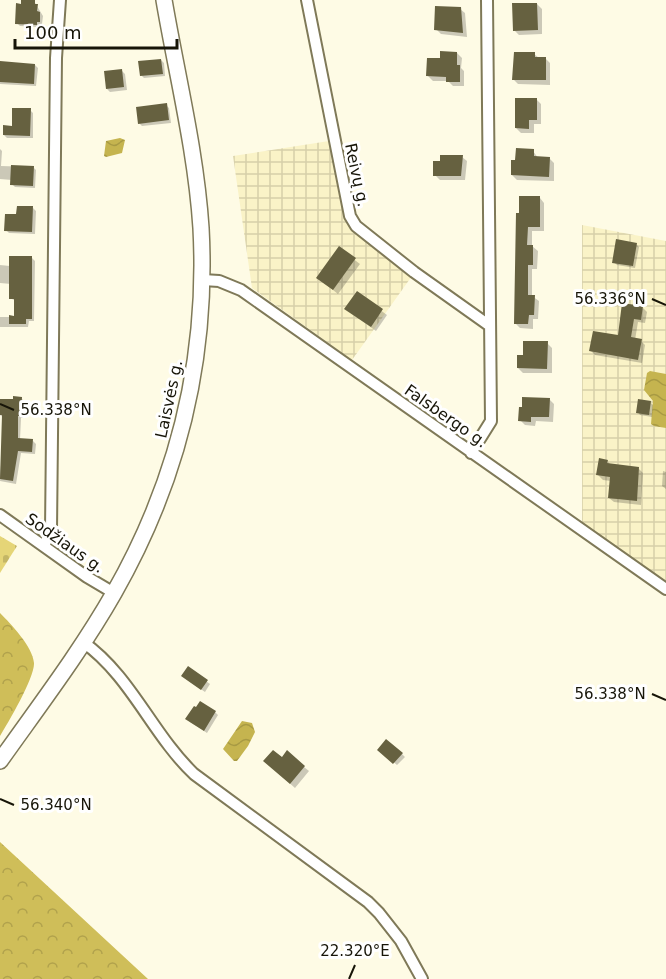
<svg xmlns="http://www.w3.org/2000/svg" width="666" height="979" viewBox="0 0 666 979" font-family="'DejaVu Sans',sans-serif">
<defs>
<pattern id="industrial-grid" width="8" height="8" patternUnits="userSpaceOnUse" patternTransform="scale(1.5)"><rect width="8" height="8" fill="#faf3c7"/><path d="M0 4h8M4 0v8" fill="none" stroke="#d6cfa9"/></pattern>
<pattern id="forest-crowns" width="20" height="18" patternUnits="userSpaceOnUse" patternTransform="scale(1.5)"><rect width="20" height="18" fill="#cfbe59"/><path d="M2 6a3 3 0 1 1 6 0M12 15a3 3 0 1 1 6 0" fill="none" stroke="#b1a24c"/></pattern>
<pattern id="cemetery-stones" width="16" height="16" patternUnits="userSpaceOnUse" patternTransform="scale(1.5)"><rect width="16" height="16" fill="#e5d577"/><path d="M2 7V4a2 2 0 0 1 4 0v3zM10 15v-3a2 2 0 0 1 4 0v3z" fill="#c4b665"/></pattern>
<pattern id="water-waves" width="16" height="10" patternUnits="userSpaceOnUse" patternTransform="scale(1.5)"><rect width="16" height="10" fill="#c5b44f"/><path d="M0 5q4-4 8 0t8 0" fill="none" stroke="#a89a43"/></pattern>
</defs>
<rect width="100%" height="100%" fill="#fefbe5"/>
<path fill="url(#industrial-grid)" d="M329 141 351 228 412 276 352 360 252 288 233 156Z
M582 225 666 241V581L582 523Z"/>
<path fill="url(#forest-crowns)" d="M0 613C11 624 33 647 34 663 35 677 8 723 0 736Z
M0 842 148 979H0Z"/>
<path fill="url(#cemetery-stones)" d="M0 536 17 546 0 573Z"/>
<path fill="url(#water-waves)" d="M120 138 125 140 122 153 106 157 104 156 106 141Z
M650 371 666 374V428L654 426 651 424 653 401 644 390 647 373Z
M242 721 252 723 255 732 248 746 237 761H234L223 749Z"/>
<path fill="#0003" d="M34 1 43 16 42 24H39V27L20 26 17 23 22 5Z
M537 4 542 9V34L519 35 514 30Z
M460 9 465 13 467 37 441 34 436 29Z
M457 53 462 58 461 68 464 71V86H453L448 81H433L428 76 441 59Z
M534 54 539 58H545L550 63V85L518 84 514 80Z
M161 60 164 63 165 76 144 78 141 75Z
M0 63 35 65 38 68 36 86 0 84Z
M122 71 125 74 127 90 110 92 107 89Z
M536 99 541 104V124H534V133H521L516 128Z
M166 105 169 108 171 123 142 126 139 123Z
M30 110 33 113V138H7L4 135Z
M0 149 2 151 1 166 33 167 36 170 35 188 15 187 12 184V180L0 179Z
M533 151 538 158H549L554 163V181L517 180 512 175Z
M462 157 467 161 465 180H440L435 175Z
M540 198 544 203V231H532V246L538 251 537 269H532V296L539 301 538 319H533V329L520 328 515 323 517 214Z
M33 208 36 211 35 234 9 233 6 230 18 215Z
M636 244 639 247 635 268 617 265 614 262Z
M339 248 360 264 338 294 318 278Z
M32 258 35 261 34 321H29L28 327H0V311V317H16V301L10 298 11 284 0 283V265L10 266Z
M357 293 387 315 376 331 351 313Z
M643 308 647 312 645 323 638 322 635 340 641 341 645 345 642 363 595 355 591 351 619 337Z
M547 343 552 348V373H523L518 368 525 357Z
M21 398 24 401V418H21L20 440 33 441 36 444 35 454 21 453 16 484 0 481 4 418 0 415 15 401Z
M549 399 554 404 553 422 536 421 535 426 525 425 520 420Z
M650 402 653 405 652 417 640 415 638 412Z
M607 461 611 465 638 468 643 473 641 505 614 502 609 498 611 481 603 480 598 475Z
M663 471 666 472V489L662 486Z
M188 668 210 684 205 692 186 679Z
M215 712 218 715 207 733 190 722Z
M379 750 402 754 405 757 397 765Z
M282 759 304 767 309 771 295 788 270 766Z"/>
<path fill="#666140" d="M21 0H35V4H38L37 11 40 12V22H37V25L15 24 16 3 21 4Z
M512 3H537L538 30 513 31Z
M435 6 461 7 463 33 434 30Z
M440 51 457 52V65H460V82H446V77L426 76 427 58H440Z
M514 52H535V57H546V80H512Z
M161 59 163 74 140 76 138 61Z
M0 61 35 64 34 84 0 82Z
M122 69 124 87 106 89 104 71Z
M515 98H537V120H529V129L515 128Z
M167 103 169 120 138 124 136 107Z
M12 108H31L30 136 3 135V125L12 126Z
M516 148 534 149V156L550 157 549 177 511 175V160H515Z
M440 155H463L461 176H433V161H440Z
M11 165 34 166 33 186 10 185Z
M519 196H540V227H528L527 245H533V265H528V295H535L534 315H529L528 324H514L516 213H519Z
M17 206H33L32 232 4 231 5 214H16Z
M616 239 637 243 633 266 612 263Z
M339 246 356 258 333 290 316 278Z
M9 256H32V319H26V324H9V315L14 316V299H9Z
M357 291 383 309 371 327 344 309Z
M622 303 643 306 641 320 634 319 631 337 642 339 638 360 589 351 593 331 618 335Z
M523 341H548L547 369 517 368V355H523Z
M13 396 22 397 21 416H18V438L33 439 32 452 18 451 13 481 0 479 2 415H0V399H13Z
M522 397 550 398 549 417H531V422L518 421 519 407H522Z
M638 399 651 401 649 415 636 413Z
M599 458 608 460 607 463 639 467 637 501 608 498 610 477 596 475Z
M188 666 208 680 201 690 181 676Z
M200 701 216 711 204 731 185 719 194 706 196 707Z
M386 739 403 753 393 764 377 750Z
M273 750 282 757 287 750 305 766 290 784 263 761Z"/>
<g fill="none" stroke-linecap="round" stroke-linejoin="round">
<defs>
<path id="minor" d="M307 0 350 216 356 226 414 272 490 326
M203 280 219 281 241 290 666 589
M471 453 491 421 487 0
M0 515 87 577 114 593
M44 546 51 530 56 58 60 0
M83 642C131 676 152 734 194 774L368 902 379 913 401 941 422 979"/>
<path id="primary" d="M0 761C39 706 81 651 114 593 179 479 208 358 201 228 196 151 177 76 164 0"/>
</defs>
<use href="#minor" stroke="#7f7958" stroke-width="14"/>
<use href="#primary" stroke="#7f7958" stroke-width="18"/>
<use href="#minor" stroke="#fff" stroke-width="10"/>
<use href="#primary" stroke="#fff" stroke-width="15"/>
</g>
<path fill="none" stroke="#171508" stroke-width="2" d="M652 299 666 305M0 404 14 410M652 694 666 700M0 799 14 805M349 979 355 965"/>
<g text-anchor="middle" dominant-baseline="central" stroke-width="6" stroke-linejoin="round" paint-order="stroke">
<g font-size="16" fill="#171508" stroke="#fff">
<text transform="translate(357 175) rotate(78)">Reivų g.</text>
<text transform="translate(169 399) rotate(-78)">Laisvės g.</text>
<text transform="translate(446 416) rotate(35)">Falsbergo g.</text>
<text transform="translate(65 543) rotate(35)">Sodžiaus g.</text>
</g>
</g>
<g font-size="15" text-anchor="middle" fill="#171508" stroke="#fff" stroke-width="6" stroke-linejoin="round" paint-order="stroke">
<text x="610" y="304">56.336°N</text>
<text x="56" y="415">56.338°N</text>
<text x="610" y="699">56.338°N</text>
<text x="56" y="810">56.340°N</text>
<text x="355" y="956">22.320°E</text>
</g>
<path d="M15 39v9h162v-9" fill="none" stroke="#171508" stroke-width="3"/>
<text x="24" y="39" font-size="18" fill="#171508" stroke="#ffffff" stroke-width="4.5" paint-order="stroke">100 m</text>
</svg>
